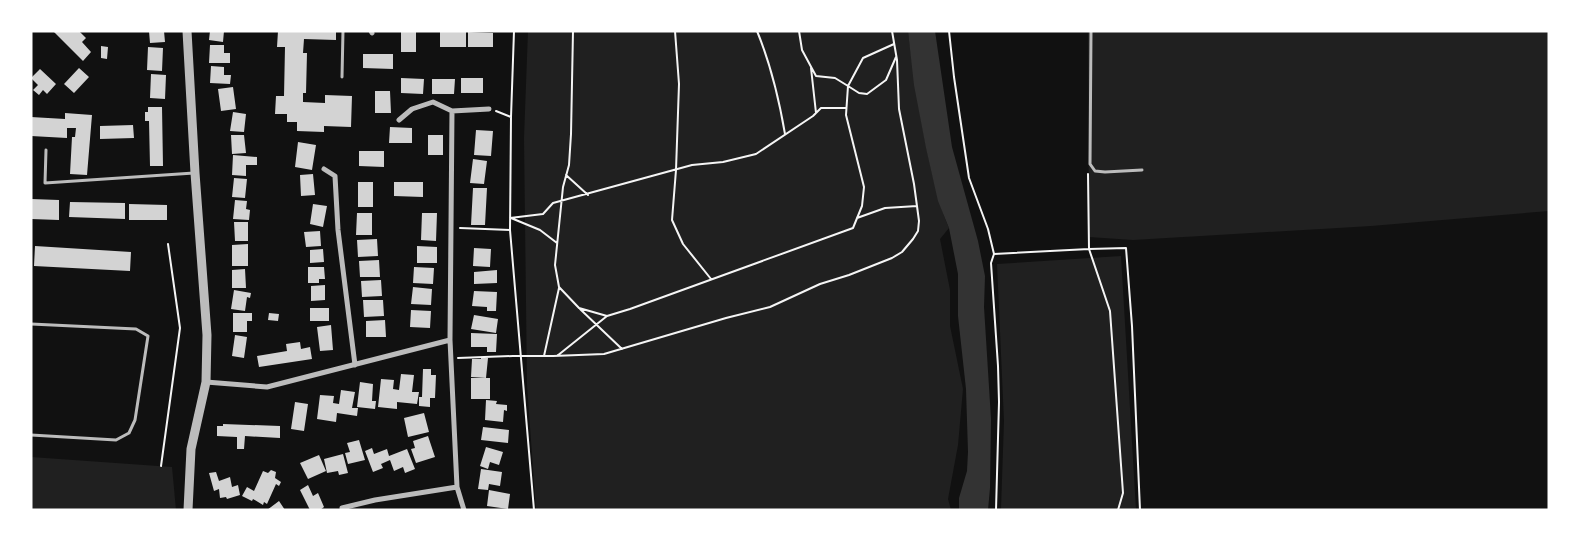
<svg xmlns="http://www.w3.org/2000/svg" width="1580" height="541" viewBox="0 0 1580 541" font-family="Helvetica,sans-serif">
<rect width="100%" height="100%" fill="#111"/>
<path fill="#202020" d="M528 31H908C914 79 921 126 932 173 937 192 941 210 949 228L940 239 950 290V326L963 389 958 445 948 499 951 510H536L527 385 524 138Z
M1088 31H1549V211L1371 226 1133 240 1089 237Z
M1121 256 1136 510H988L1001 509 1004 421 997 264Z
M31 457 172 467 176 510H31Z"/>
<path fill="#333" d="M908 31H935L952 147 978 241 985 276 984 307 991 419 990 488 988 510H959V498L967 471 968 452 966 389 958 316V274L949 228 938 201 926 148 914 85Z"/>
<path fill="#d3d3d3" d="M53 31H79L86 38 82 42 91 52 83 61Z
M149 31H164L165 42 150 43Z
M210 31H224L223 42 209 40Z
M278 31H336V40L304 39 303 53H307L306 93H303V102L325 103V95L352 96 351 127 324 126V132L297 131V122H287V114H275L276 96H284L285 47H277Z
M401 31H416V52H401Z
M440 32H466V47H440Z
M468 32 493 33V47H468Z
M210 45H224V53H230V63H209Z
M101 46 108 47 107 59 101 58Z
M148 47 163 48 162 71 147 70Z
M363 54H393V69L363 68Z
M211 66 224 67V75H231L230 84 210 83Z
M79 68 89 77 74 93 64 84Z
M40 69 56 84 47 94 43 90 39 95 33 90 38 85 31 78Z
M151 74 166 75 165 99 150 98Z
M401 78 424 79 423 94 401 93Z
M461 78H483V93H461Z
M432 79H455L454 94H432Z
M233 87 236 109 221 111 218 89Z
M375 91H390L391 113H375Z
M148 107H162L163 166H150L149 121H145V112H148Z
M233 112 246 114 244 132 230 131Z
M65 113 92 115 87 175 70 174 72 137H75L76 128H67V138L31 136V117L65 119Z
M133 125 134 138 100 139V126Z
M390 127 412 128V143H389Z
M476 130 493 131 491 156 474 155Z
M231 135H244L246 153 232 154Z
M428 135H443V155H428Z
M298 142 316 145 312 170 295 167Z
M359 151H384V167L359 166Z
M233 155 257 157V165H246V176L232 175Z
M473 159 487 161 484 184 470 183Z
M313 174 315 195 301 196 300 175Z
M234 178 247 179 245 198 232 197Z
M358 182H373V207H358Z
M394 182H423V197L394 196Z
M473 188H487L485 225H471Z
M31 199 59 200V220L31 219Z
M235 200 247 201 246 209 250 210 249 220 233 219Z
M70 202 125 203V219L69 217Z
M129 204 167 205V220H129Z
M313 204 327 206 323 227 310 224Z
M357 213H372V235H356Z
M422 213H437L436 241 421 240Z
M234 222H248V241H235Z
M320 231 321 246 306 247 304 232Z
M377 239 378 256 358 257 357 240Z
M248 244V266H232V245Z
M35 246 131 252 130 271 34 266Z
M417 246 437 247V263H417Z
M474 248 491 249 490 267 473 266Z
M323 249 324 262 310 263V250Z
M379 260 380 277H360L359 261Z
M308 267H324L325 279H319V283H308Z
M414 267 434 268 433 284 413 283Z
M245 269 246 288H232V270Z
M497 270V283L474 284V272Z
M381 280 382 296 362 297 361 281Z
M325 285V300L311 301V286Z
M413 287 432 289 431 305 411 304Z
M234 290 251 293 250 298 247 297 245 311 231 309Z
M474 291 497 292 496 311H487V307L472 306Z
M363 300H383L384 316 364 317Z
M310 308H329V321H310Z
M411 310 431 311 430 328 410 327Z
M233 313H252V321H247V332H233Z
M269 313 279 314 278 321 268 320Z
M474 315 498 319 496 333 471 329Z
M385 320 386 337H366V321Z
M331 325 333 350 320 351 317 327Z
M471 333 497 334 496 352H487V347H471Z
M235 335 247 337 244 358 232 356Z
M300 342 301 349 310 347 312 359 259 367 257 356 287 351 286 344Z
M481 357 488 358 486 378 471 377 472 359H481Z
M423 369H431V375H436L435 398H430V407L419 406V397H422Z
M401 374 414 375 412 392H419L417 404 397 402V409L378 407 381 379 394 380 393 389 399 390Z
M471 378H490V399H471Z
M360 382 373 384 372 401H376L375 409 357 407Z
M341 390 355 392 352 408H358L357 416 337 413 336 422 317 419 320 395 334 396 333 403 339 404Z
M486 400 497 401 496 404 507 405V411L504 410 503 422 485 420Z
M295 402 308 404 304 431 291 429Z
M424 413 429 432 408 437 404 418Z
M223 424 280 426V438L245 436 244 449H237V437L217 436V426H223Z
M483 427 509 430 508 443 481 440Z
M428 436 435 457 416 463 411 449 415 448 413 441Z
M359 440 365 460 348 464 345 453 350 452 347 443Z
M486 447 503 452 499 465 490 462 488 469 480 466Z
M372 448 374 454 387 449 389 456 407 449 415 469 405 473 403 467 394 471 390 460 381 464 383 468 373 472 365 451Z
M343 454 348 473 339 475 338 471 327 473 324 459Z
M319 455 326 471 308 479 300 463Z
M481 469 502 472 500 486 489 484 488 490 478 489Z
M271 470 276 472 275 478 281 482 279 486 276 484 267 504 264 502 263 505 253 499 252 501 242 496 247 487 254 491 263 471 268 473Z
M216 472 219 481 230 477 232 487 238 485 240 495 227 499 226 497 220 498 219 489 214 491 209 473Z
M308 485 313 496 318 493 324 507 320 510H310L300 490Z
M489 490 510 494 508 509 487 506Z
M279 501 285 510H267Z"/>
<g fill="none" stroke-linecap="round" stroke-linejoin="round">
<path stroke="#f5f5f5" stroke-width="2" d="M514 31 511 117 510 230 534 510
M573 31 571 134 569 165 563 187 555 265 559 287 579 308 607 316 630 309 853 228 862 206 864 187 846 115 848 86 835 78 816 76 802 50 799 31
M675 31 679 84 676 170 672 220 683 244 711 279
M757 31C771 65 779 99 785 134
M949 31 954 77 969 178 988 229 994 254 991 263 998 366 999 402 996 510
M894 44 863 58 848 86 859 93 867 94 886 80 896 57
M811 68 816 113
M496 111 511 117
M1088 174 1089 249 1126 248 1132 326 1140 510
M566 175 588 195
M510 218 543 214 553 203 692 165 723 162 756 154 813 116 821 108H846
M511 218 540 230 557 243
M857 218 885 208 917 206
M460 228 510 230
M994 254 1089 249 1110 311 1123 493 1118 510
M580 309 622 349
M544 356 559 288
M557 356 607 316
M458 358 513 356H553L604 354 726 318 770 307 820 284 849 275 892 258 902 252 913 239 918 231 919 221 914 184 899 109 897 60 892 31
M161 466 180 328 168 244"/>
<path stroke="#bcbcbc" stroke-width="3" d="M1091 31 1090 164 1095 171 1105 172 1142 170
M342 77 343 31
M46 150 45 183 194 173
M31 324 136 329 148 336 135 420 129 433 116 440 31 435"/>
<path stroke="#bcbcbc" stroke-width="5" d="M371 31 372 33
M452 111 489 109
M399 120 412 109 433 102 452 111 450 340 457 487 464 510
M324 169 335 176 338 230 355 365
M206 382 267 387 450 340
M342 508 375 500 457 487"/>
<path stroke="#bcbcbc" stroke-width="9" d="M187 31 195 173 207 335 206 382 191 449 188 510"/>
</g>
<rect width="1580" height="541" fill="none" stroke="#ffffff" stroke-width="65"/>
</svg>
